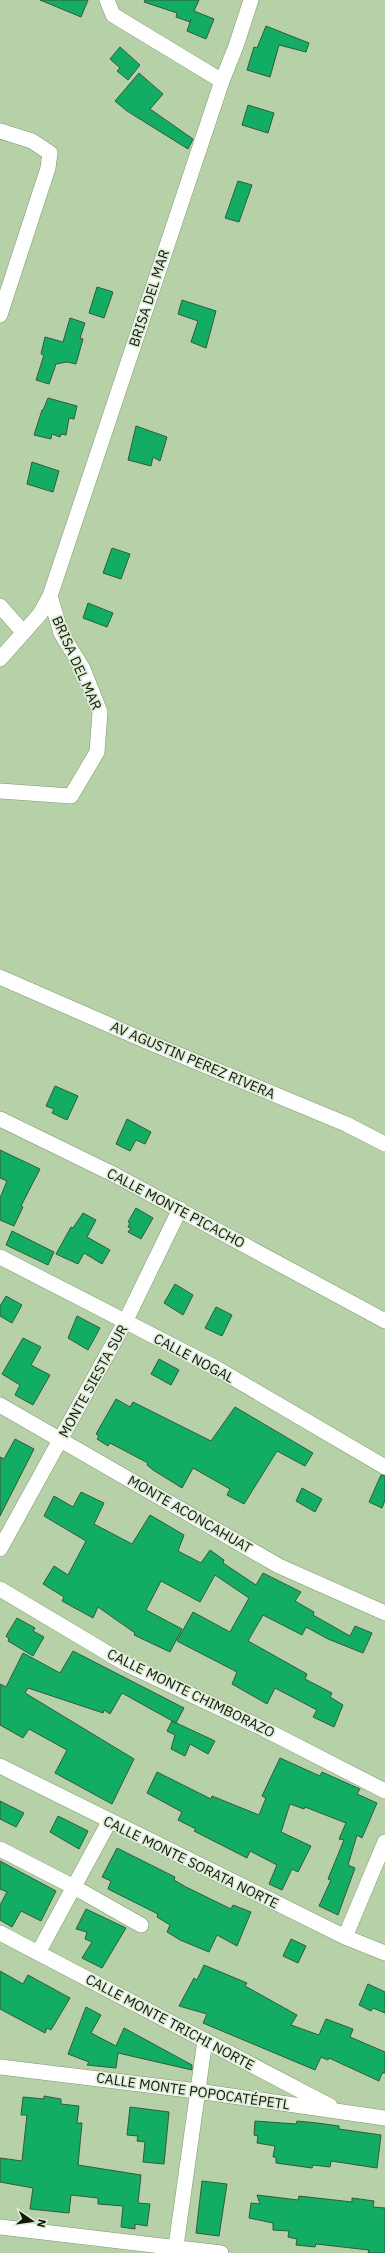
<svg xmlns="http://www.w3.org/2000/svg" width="385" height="2253" viewBox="0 0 385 2253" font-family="'IBM Plex Sans',sans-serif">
<rect width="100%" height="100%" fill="#b6d0a8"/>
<path fill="#13ac63" stroke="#335a41" d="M40 0H88L81 17Z
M145 0H199L194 11 214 19 206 39 187 31 191 19 190 22 176 17 177 13 144 2Z
M266 26 309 43 306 52 279 45 270 77 247 70 254 47 257 48Z
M120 47 140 65 128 80 117 71 120 68 110 59Z
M139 73 163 94 150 109 193 139 188 149 127 111 115 101Z
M248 105 274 113 268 133 242 125Z
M238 181 252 185 239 222 225 218Z
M97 287 113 292 104 318 89 313Z
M182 300 216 311 206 348 191 342 198 321 178 314Z
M70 318 85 323 80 338 83 339 76 364 67 362 56 364 49 384 36 380 44 355 41 354 45 337 63 342Z
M48 398 77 406 74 419 69 418 66 435 61 434 60 437 52 434 51 439 34 435 42 410H43Z
M136 426 167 437 160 461 153 457 151 466 128 460Z
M32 462 59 471 53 492 27 484Z
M112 548 130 554 121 579 103 573Z
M88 603 113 613 107 627 83 618Z
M55 1086 78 1096 67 1120 52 1113 54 1109 46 1106Z
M127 1119 151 1132 145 1144 136 1140 130 1151 116 1144Z
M0 1150 40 1169 21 1206 23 1207 14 1226 0 1220V1198L7 1181 0 1178Z
M136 1208 153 1218 141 1239 128 1232 131 1228 128 1227 130 1223 128 1222Z
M83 1213 96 1220 87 1237 110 1250 102 1264 84 1253 78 1264 56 1254 71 1227 73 1228Z
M12 1231 54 1252 48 1265 6 1245Z
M175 1284 193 1295 183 1315 164 1303Z
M6 1296 22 1305 12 1323 0 1316V1306Z
M216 1307 232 1315 222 1336 205 1328Z
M77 1316 100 1328 88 1350 68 1338Z
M23 1338 41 1347 31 1365 50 1375 33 1405 15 1395 20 1385 2 1374Z
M159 1359 179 1370 171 1385 151 1374Z
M116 1399 130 1407 133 1402 211 1441 235 1407 313 1453 305 1466 277 1451 244 1504 227 1495 230 1489 193 1468 182 1488 153 1470 147 1465 148 1463 110 1443 108 1446 97 1439 99 1436 96 1434Z
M15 1439 34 1449 0 1516V1457L4 1459Z
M381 1475 385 1476V1500L382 1508 369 1502Z
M302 1488 322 1499 315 1512 296 1501Z
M81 1492 104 1503 94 1524 132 1544 150 1515 184 1535 178 1551 201 1563 210 1550 224 1560 223 1563 256 1585 263 1573 301 1592 295 1601 314 1612 313 1615 350 1636 355 1626 372 1633 363 1653 328 1639 306 1627 302 1635 263 1615 248 1641 307 1674 305 1679 332 1693 330 1697 343 1705 334 1727 313 1717 317 1710 275 1688 267 1704 232 1684 237 1672 177 1641 193 1612 230 1632 249 1598 215 1575 200 1602 161 1581 146 1610 182 1629 170 1652 134 1635 135 1633 98 1607 93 1618 62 1601 64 1597 43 1584 54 1566 68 1575 86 1541 44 1516 54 1496 73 1507Z
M17 1618 35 1628 33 1631 44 1637 33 1656 8 1641 9 1639 6 1636Z
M73 1651 184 1708 176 1723 122 1693 110 1714 104 1710 103 1713 28 1688 25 1693 134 1759 112 1804 55 1773 67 1750 29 1729 23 1738 0 1725V1684L6 1687 23 1653 60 1673Z
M172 1721 215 1741 208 1754 190 1744 185 1756 171 1749 175 1735 167 1731Z
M280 1758 320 1776 322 1772 360 1789 357 1794 377 1803 362 1838 357 1835 348 1865 355 1868 338 1915 319 1906 331 1880 328 1879 344 1840 339 1839 346 1823 305 1807 304 1809 290 1804 281 1832 311 1846 298 1872 292 1869 282 1890 269 1884 277 1865 250 1851 247 1858 194 1831 196 1829 178 1820 182 1812 147 1793 157 1772 211 1799 212 1796 259 1815 266 1798 262 1796Z
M0 1801 24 1813 16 1827 0 1819Z
M58 1816 88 1831 79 1849 50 1832Z
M117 1848 175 1877 174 1880 186 1887 231 1909 233 1905 251 1912 237 1946 217 1935 209 1952 180 1940 167 1932 170 1925 157 1917 158 1914 108 1889 111 1881 102 1877Z
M0 1861 56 1891 41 1921 21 1911 12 1927 0 1920V1905L7 1892 0 1889Z
M86 1909 126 1928 102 1968 82 1958 92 1942 85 1939 87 1932 76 1929Z
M291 1939 306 1946 298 1963 283 1956Z
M204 1965 247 1983 245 1986 297 2015 291 2025 319 2035 326 2019 353 2029 350 2037 385 2052V2073H382L379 2081 329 2058 328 2060 321 2057 315 2070 203 2023 207 2014 179 2006 194 1978 197 1980Z
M0 1971 23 1984 28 1975 70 1998 51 2030 47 2028 45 2033 0 2009Z
M368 1984 385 1992V2013L373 2008 371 2011 359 2005Z
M86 2007 101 2015 91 2033 116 2046 124 2028 192 2065V2070L118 2053 116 2068 87 2065 89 2062 68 2054Z
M44 2096 61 2099V2104L79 2106 77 2123H82L78 2165 141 2175 138 2203 150 2204 147 2226 135 2224V2229L121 2227 123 2206 98 2204V2198L71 2195 69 2213 30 2209 33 2188 0 2182V2158L22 2161 27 2115H21L23 2097 44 2099Z
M130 2107 169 2112 164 2164 143 2162 145 2142 137 2141 138 2136 127 2135Z
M255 2121 296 2124 297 2121 317 2123 339 2126V2129L381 2135 377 2168 331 2161 330 2167 313 2165 312 2168 276 2163V2157H273L275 2146 257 2143 258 2136 254 2135Z
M202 2181 227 2184 219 2236 196 2233Z
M257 2195 298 2200 299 2196 352 2202V2198L374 2201 373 2207 385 2208V2253H368L369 2250 316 2244 315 2247 296 2245 297 2239 288 2237 289 2231 273 2230V2223L249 2218 251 2203 260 2204Z"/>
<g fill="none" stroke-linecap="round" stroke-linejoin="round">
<defs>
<path id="minor" d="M107 0 113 15 222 81
M0 131 32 141 50 153 48 168 0 315
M0 606 23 632
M0 659 40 614 50 596
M0 791 71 796 97 752 100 712 83 669 61 633 50 596 222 81 236 46 251 0
M0 977 146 1041 346 1124 385 1144
M0 1119 115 1175 385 1321
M0 1257 216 1368 385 1467
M0 1405 279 1566 385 1613
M0 1549 125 1322 180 1209
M0 1589 126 1664 264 1729 385 1791
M0 1766 345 1937 385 1953
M0 1849 74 1887 141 1925
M0 1933 330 2106
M345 1937 385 1842
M38 1953 109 1822
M0 2067 197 2091 385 2118
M0 2227 221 2253
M175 2253 205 2040"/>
</defs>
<use href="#minor" stroke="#7f9771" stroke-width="16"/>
<use href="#minor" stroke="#fff" stroke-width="15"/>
</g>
<g text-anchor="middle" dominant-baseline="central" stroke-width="3.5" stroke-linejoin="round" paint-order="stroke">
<g font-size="14" fill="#10190a" stroke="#deecd7">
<text transform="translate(149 298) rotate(-72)">BRISA DEL MAR</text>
<text transform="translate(77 663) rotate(66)">BRISA DEL MAR</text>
<text transform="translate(193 1060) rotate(23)">AV AGUSTIN PEREZ RIVERA</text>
<text transform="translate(176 1208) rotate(28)">CALLE MONTE PICACHO</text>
<text transform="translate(194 1358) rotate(28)">CALLE NOGAL</text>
<text transform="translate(93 1381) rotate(-61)">MONTE SIESTA SUR</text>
<text transform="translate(190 1514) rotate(30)">MONTE ACONCAHUAT</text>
<text transform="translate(191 1693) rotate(26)">CALLE MONTE CHIMBORAZO</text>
<text transform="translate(191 1862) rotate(26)">CALLE MONTE SORATA NORTE</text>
<text transform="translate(170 2022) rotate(28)">CALLE MONTE TRICHI NORTE</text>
<text transform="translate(193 2091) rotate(8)">CALLE MONTE POPOCATÉPETL</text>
</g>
</g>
<g transform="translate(32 2221) rotate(103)" stroke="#deecd7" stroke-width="3" paint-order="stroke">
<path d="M0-3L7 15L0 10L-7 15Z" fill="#10190a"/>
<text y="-6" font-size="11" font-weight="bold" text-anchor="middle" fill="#10190a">N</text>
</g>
</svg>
